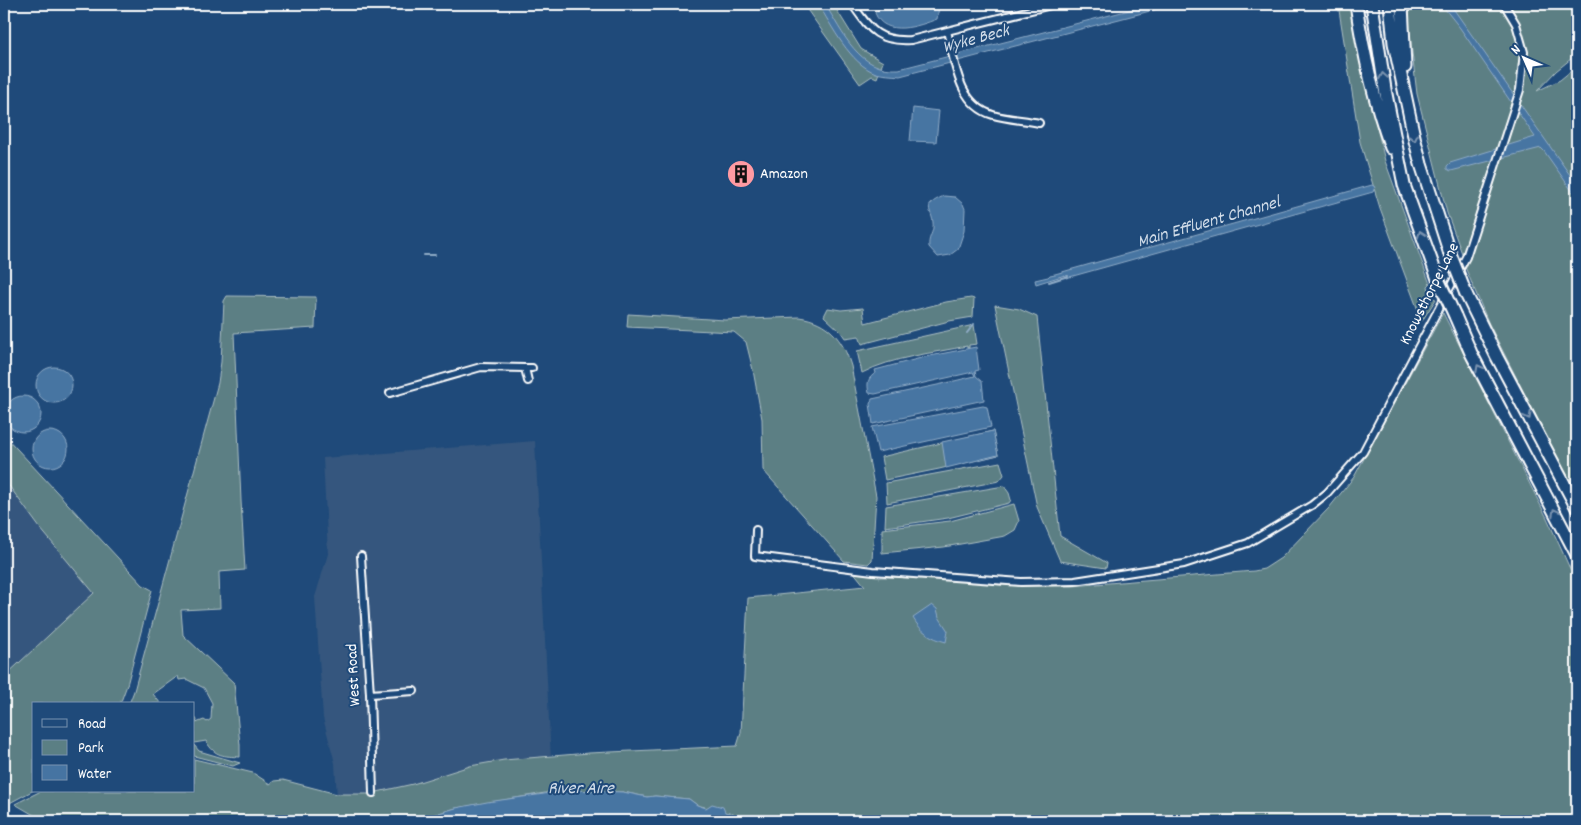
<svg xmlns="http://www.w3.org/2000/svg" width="1581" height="825" viewBox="0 0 1581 825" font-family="Dekko,sans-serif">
<rect width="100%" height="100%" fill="#1f4a7a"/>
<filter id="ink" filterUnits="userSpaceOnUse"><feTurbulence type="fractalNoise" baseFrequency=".02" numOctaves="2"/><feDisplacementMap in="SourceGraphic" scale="10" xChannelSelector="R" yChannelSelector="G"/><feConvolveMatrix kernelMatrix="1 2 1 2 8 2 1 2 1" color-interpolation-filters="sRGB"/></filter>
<g filter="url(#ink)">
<path fill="#35577e" d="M535 441 551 761 414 788 337 798 335 763 323 718 315 597 328 554 323 458Z
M4 479 40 528 95 593 4 677Z"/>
<path fill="#5b7f84" stroke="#adbfc2" d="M803 4H833L861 49 883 62 877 78 872 76 860 84Z
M1338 4H1351L1361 61 1385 161 1430 284 1428 286 1431 298 1436 299 1422 321 1380 208 1360 142Z
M1409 4H1577V54L1556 71 1537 91 1560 80 1577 66V501L1534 412 1489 324 1465 267H1467L1447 213 1417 94 1409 27Z
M227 296 316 297 315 328 234 333 241 501 245 570 219 572 220 608 181 610 183 635 234 683 240 745V757C224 756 215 757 206 741L194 743V716L197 720 196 723 204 720 207 722 211 719 212 703 204 688 186 679 179 680 178 676 153 694 161 704H129L134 691 218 383 221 362 224 301Z
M971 298 974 299 973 317 949 321 862 344 859 336 845 338 841 332 824 316 828 308 841 310 863 308 865 323 946 302Z
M995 305 1019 309 1037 317 1060 536 1107 563 1106 568 1060 561 1037 507Z
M1443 313 1547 518 1577 584V821H759L697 805 689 799 655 796 647 797 623 792 557 791 456 808 429 816 406 821H44L15 804 41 791H194V759L253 773 270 784 274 781 283 780 337 794H368L413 784 470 766 504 760 589 753 737 746 741 733 748 598 865 586 852 570 878 574 879 578 881 577 931 578 1001 585 1072 586 1254 571 1264 569 1281 558 1329 508 1354 477Z
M628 314 725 320 799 317C828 321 843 339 851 366L876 496 872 560 868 564 844 561 763 470 762 419 753 370 746 342 734 332 627 327Z
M974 325 977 344 969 345V348H967V346C934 353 892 357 862 373L857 351Z
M993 431 998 455 939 469 885 480 881 457Z
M4 435 143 585 152 590 127 685 120 704H34V790L4 806V677L94 593 40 528 4 479Z
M1000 462 1004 475 999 481 887 503 886 483Z
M1004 486 1009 493 1011 500 1009 503 948 518 885 527 886 506Z
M1014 504 1019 521 1015 530 1005 536 944 547 882 553V529L950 521Z
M194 745 199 751 240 763 233 766 194 756Z"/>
<path fill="#4674a2" stroke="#90acc7" d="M818 4H825C843 33 859 72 899 69L1153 4H1177L900 76C892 75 883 75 876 73 850 64 832 26 818 4Z
M889 4H936L939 7 937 19C919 26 885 38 875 13L880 8Z
M1441 4H1450L1577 185V198L1544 151 1541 148 1451 171 1447 169V166L1450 163 1535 137 1460 28Z
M913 108 939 111 936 142 910 141Z
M1372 185 1375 187 1373 192 1066 278 1065 275 1036 284 1035 280 1048 277 1050 275 1055 274Z
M944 196 955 197 963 204 965 209 964 231 958 249 950 255 938 257 929 247C928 238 932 235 933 228 935 210 918 207 944 196Z
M976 347 979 370 975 371 976 376 982 381 984 400 873 424 870 404 872 399 942 384 975 376 973 372 875 394 869 393C867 384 867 378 876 373L875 370 925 357Z
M36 385a18 18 0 1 1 36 0a18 18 0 1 1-36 0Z
M5 414a18 18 0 1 1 36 0a18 18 0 1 1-36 0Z
M983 406 987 407 991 427 878 452 872 427Z
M32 449a18 18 0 1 1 36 0a18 18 0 1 1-36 0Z
M993 431 998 455 946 468 942 442Z
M932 605 937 609 939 617 948 631 946 642C931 638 921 632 913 618Z
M572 790 623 792 647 797 655 796 689 799 697 805 706 808 712 804 723 807 725 812 759 821H625L565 818 529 821H406L429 816 456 808 487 802 544 794 557 791Z"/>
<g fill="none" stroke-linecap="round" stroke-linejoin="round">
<path stroke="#90acc7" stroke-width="2" d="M424 255H435
M1049 282 1068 276
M967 333 974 324"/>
<defs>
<path id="minor" d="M852 4C870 29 877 42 911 40L1055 4
M947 31C955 61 957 104 993 115 1007 119 1024 120 1039 123
M528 381 525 368H532
M390 393 481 367 525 368
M756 530 755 556 873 571 1021 582 1075 581 1184 564 1248 543 1312 505 1327 493 1363 452 1466 257 1520 90 1524 52 1516 24 1504 4
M361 556 370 694 373 793
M370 694 414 691"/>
<path id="motorway" d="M1356 4C1363 52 1374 101 1391 148
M1372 4 1385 89 1404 185 1438 279
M1390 4 1394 43 1415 141 1421 164 1449 251
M1402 4 1405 67
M1466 294 1497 357 1577 508
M1455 316 1471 353 1577 555"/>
</defs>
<use href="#minor" stroke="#fff" stroke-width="10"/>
<use href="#motorway" stroke="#fff" stroke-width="15"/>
<use href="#minor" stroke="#1f4a7a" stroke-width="6"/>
<use href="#motorway" stroke="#1f4a7a" stroke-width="11"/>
<defs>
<path id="motorway-bridge" d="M1449 251 1466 294
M1438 279 1455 316"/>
</defs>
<use href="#motorway-bridge" stroke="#fff" stroke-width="15" stroke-linecap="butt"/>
<use href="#motorway-bridge" stroke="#1f4a7a" stroke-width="11"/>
</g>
<defs><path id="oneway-chevron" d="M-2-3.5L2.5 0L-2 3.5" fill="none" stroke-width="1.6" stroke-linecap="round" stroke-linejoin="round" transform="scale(1.25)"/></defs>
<g stroke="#7992af">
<use href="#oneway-chevron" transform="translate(1383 76) rotate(-100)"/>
<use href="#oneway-chevron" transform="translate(1414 138) rotate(77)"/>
<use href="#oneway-chevron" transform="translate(1421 234) rotate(-110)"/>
<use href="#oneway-chevron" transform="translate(1479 368) rotate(-118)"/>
<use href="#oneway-chevron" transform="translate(1528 416) rotate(62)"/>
<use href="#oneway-chevron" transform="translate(1555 512) rotate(-118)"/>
</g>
</g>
<defs>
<symbol id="building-disc" viewBox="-11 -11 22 22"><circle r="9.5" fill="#ff9aa2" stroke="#1f4a7a"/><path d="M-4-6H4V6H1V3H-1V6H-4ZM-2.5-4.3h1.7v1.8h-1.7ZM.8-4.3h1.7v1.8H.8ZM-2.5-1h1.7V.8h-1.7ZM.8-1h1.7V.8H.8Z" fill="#111"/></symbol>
</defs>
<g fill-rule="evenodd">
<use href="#building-disc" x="725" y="158" width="32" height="32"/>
</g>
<g text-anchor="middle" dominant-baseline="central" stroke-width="4" stroke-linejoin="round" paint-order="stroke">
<g font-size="16" fill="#fff" stroke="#1f4a7a" text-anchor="start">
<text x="760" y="174">Amazon</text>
</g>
<g font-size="16" fill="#fff" stroke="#1f4a7a">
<text transform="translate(1430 294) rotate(-63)">Knowsthorpe Lane</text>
<text transform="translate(354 675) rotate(-93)">West Road</text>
</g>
<g font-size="18" font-style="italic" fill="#d1dce8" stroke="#1f4a7a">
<text transform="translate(976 40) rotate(-15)">Wyke Beck</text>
<text transform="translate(1209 223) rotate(-16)">Main Effluent Channel</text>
<text x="581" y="789">River Aire</text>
</g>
</g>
<rect width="1581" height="825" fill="none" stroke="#1f4a7a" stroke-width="20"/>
<rect x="10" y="10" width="1561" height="805" fill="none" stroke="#fff" stroke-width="2" filter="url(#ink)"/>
<rect x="32" y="702" width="162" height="90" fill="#1f4a7a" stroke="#7992af"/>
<rect x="42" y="719" width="25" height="8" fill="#1f4a7a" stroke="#7992af"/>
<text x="78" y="728" font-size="15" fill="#ffffff">Road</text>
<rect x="42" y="740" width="25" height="15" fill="#5b7f84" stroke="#7992af"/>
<text x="78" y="752" font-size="15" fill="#ffffff">Park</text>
<rect x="42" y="765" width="25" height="15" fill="#4674a2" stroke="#7992af"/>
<text x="78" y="778" font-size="15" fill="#ffffff">Water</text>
<g transform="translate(1524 58) rotate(315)" stroke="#1f4a7a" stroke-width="4" paint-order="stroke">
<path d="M0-4L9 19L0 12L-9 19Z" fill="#ffffff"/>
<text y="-8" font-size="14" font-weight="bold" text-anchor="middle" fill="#ffffff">N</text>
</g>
</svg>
